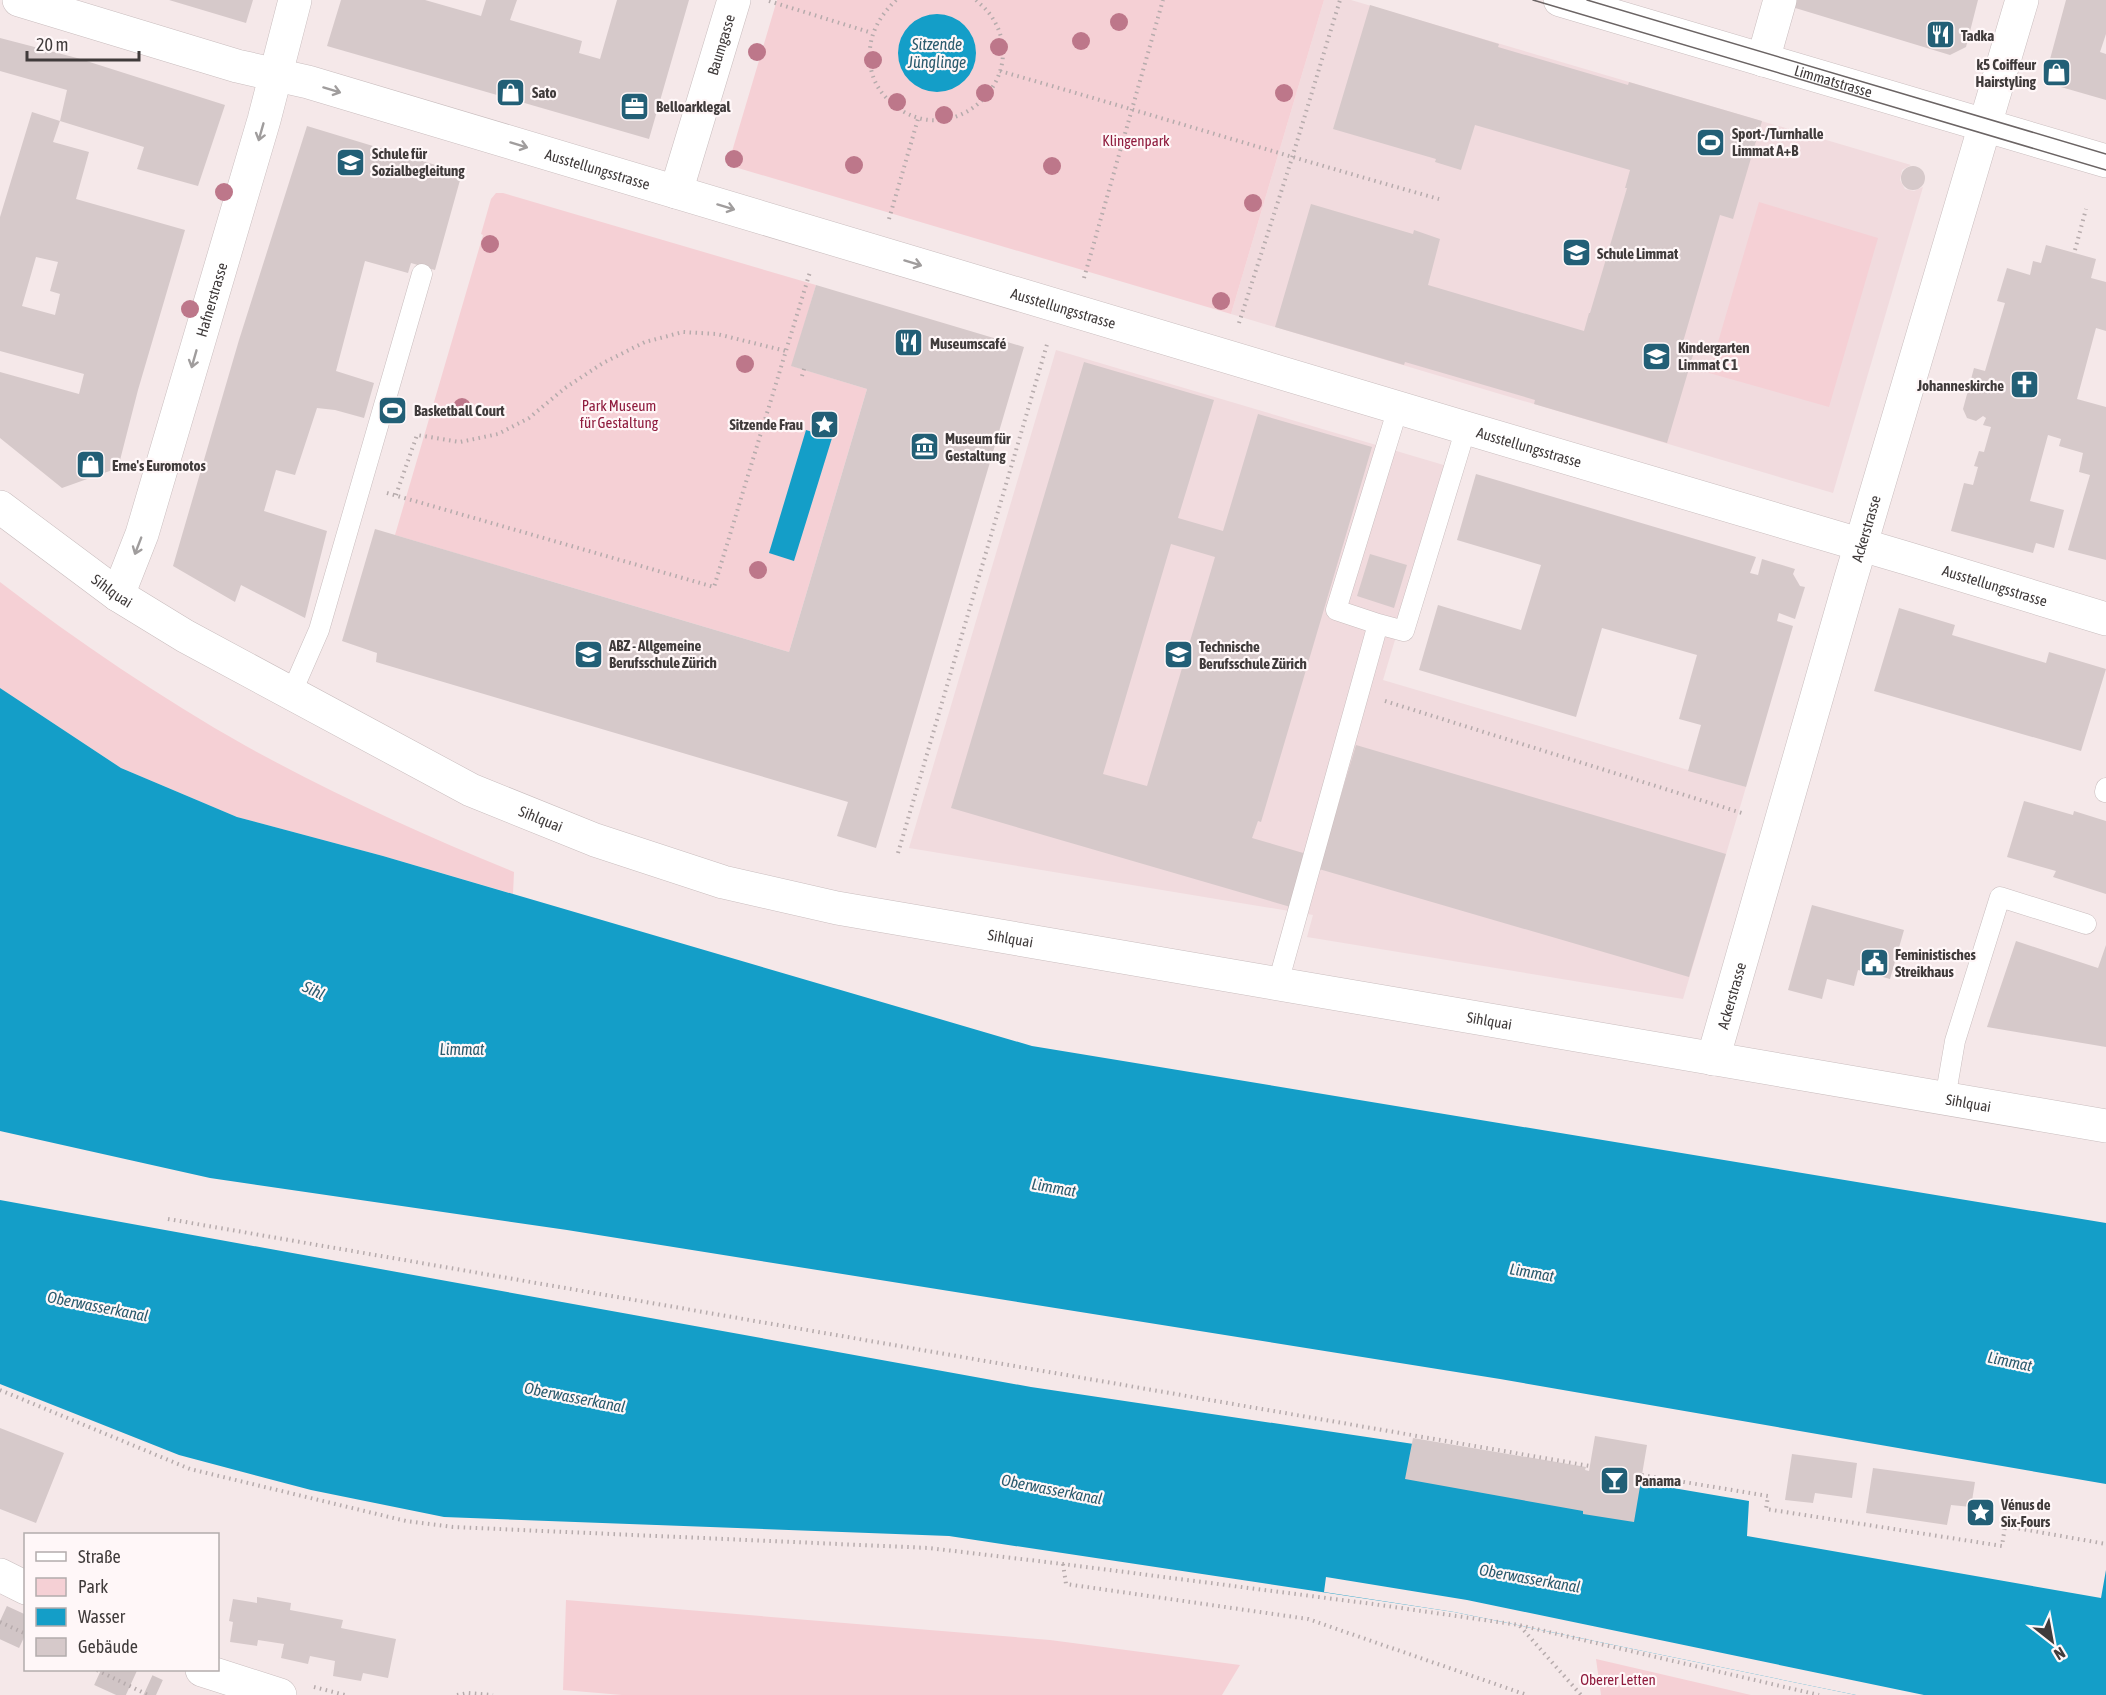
<svg xmlns="http://www.w3.org/2000/svg" width="2106" height="1695" viewBox="0 0 2106 1695" font-family="'Asap Condensed',sans-serif">
<rect width="100%" height="100%" fill="#f5e8e9"/>
<path fill="#f1dbde" d="M1324 0H1351L1911 165 1902 170 1900 180 1905 189 1914 191 1923 187 1833 493 1231 314Z
M1056 350 1447 466 1383 680 1746 787 1683 999 1307 937 1313 915 909 848Z"/>
<path fill="#f5d0d5" d="M777 0H1324L1231 314 728 165Z
M496 193H503L816 285 792 366 867 389 789 652 395 535 483 235 481 234 491 199Z
M1759 202 1878 238 1829 407 1709 373Z
M0 582C78 642 161 698 246 746 333 794 423 835 514 872L513 894 383 856 237 817 121 768 0 688Z
M566 1600 1050 1640 1240 1665 1222 1695H622L563 1690Z
M1596 1659 1751 1695H1601Z"/>
<path fill="#149ec8" d="M898 53a39 39 0 1 1 78 0a39 39 0 1 1-78 0Z
M806 430 832 438 794 561 769 553Z
M0 688 121 768 237 817 383 856 1032 1046 2106 1223V1484L1500 1379 567 1230 210 1178 0 1131Z
M0 1200 1031 1387 1427 1446 1749 1501 1747 1536 2101 1598 2106 1570V1695H1856L1454 1612 949 1536 444 1517 311 1490 179 1455 0 1384Z"/>
<path fill="#f5e8e9" d="M1326 1577 1467 1600 1924 1695H1856L1454 1612 1324 1592Z"/>
<path fill="#d6c9ca" fill-rule="evenodd" d="M169 0H253L246 23Z
M341 0H425L481 16 486 0H517L510 20 582 41 579 53 600 59 617 0H689L649 139 327 46Z
M1795 0H1978L1966 47 1950 55 1792 7Z
M2066 0H2106V34L2100 52 2106 54V100L2054 85 2046 74Z
M1370 5 1499 44 1498 47 1628 85 1629 82 1762 121 1733 219 1720 215 1683 342 1696 345 1667 443 1534 404 1535 400 1405 362 1404 365 1275 327 1311 204 1413 234 1414 230 1440 239 1428 285 1584 331 1589 313H1590L1627 188H1625L1630 170 1475 125 1461 170 1435 162 1436 159 1333 129Z
M0 38 77 58 225 105 198 186 137 169 144 147 60 121 67 90 0 71Z
M32 112 60 121 53 142 89 152 76 199 185 230 138 390 118 468 62 488 0 438V372L79 394 84 374 0 351V217ZM36 257 58 262 50 291 60 294 55 315 22 306Z
M307 126 462 173 435 270 411 263 408 273 365 261 336 371 374 383 364 418 335 410 317 408 295 475 276 470 264 511 327 531 305 618 241 585 235 602 173 566 239 340Z
M1901 178a12 12 0 1 1 24 0a12 12 0 1 1-24 0Z
M2046 245 2096 259 2091 278 2106 282V331L2096 328 2077 399 2106 407V560L2068 550 2090 475 2079 472 2083 453 2059 446 2061 439 2048 435 2030 501 2064 510 2054 548 2036 543 2033 553 1951 531 1964 483 1973 485 1978 467 1974 466 1979 451 1984 452 1991 427 1983 425 1986 418 1983 416 1976 421 1967 418 1963 409 1974 368 1985 371 2005 303 1997 301 2007 268 2030 275 2033 261 2041 263Z
M816 285 1024 347 876 848 837 836 848 802 376 662 377 653 342 641 375 529 789 652 867 389 791 366Z
M1084 362 1214 400 1178 518 1223 531 1258 414 1372 447 1261 822 1258 821 1252 838 1310 855 1294 908 951 808ZM1171 544 1215 557 1147 786 1103 774Z
M1476 474 1756 557 1750 573 1758 575 1762 559 1795 569 1793 574 1800 586 1805 587 1795 619 1779 613 1777 621 1793 626 1746 787 1688 771 1701 725 1679 719 1697 655 1602 628 1576 717 1419 670 1438 605 1521 630 1541 565 1457 540Z
M1370 554 1407 565 1394 608 1357 596Z
M1899 608 1955 625 1952 635 2046 663 2049 652 2106 669 2081 751 1874 691Z
M1356 745 1726 854 1689 977 1319 869Z
M2024 801 2073 815 2074 811 2106 821V894L2053 877 2056 871 2007 857Z
M1812 905 1904 930 1890 979 1858 970 1854 986 1827 979 1822 999 1788 990Z
M2016 941 2098 968 2106 945V1047L1987 1027Z
M0 1428 64 1453 36 1523 0 1509Z
M1595 1436 1647 1445 1634 1522 1583 1514V1511L1405 1479 1413 1438 1586 1467 1585 1470 1589 1471Z
M1792 1454 1857 1463 1852 1498 1815 1493 1813 1503 1785 1500Z
M1873 1468 1975 1482 1971 1507 1951 1505 1947 1525 1866 1513Z
M257 1597 291 1603 290 1610 343 1620 341 1628 396 1639 388 1678 363 1673 361 1681 333 1676 335 1661 310 1656 308 1664 281 1658 284 1644 258 1640 257 1646 230 1642 233 1622 229 1621 233 1599 257 1603Z"/>
<g fill="none" stroke-linecap="round" stroke-linejoin="round">
<path stroke="#d1c5c6" stroke-width="33" stroke-dasharray="33 16" stroke-linecap="butt" d="M0 1621 26 1633
M101 1670 156 1695"/>
<defs>
<path id="lane" d="M1378 624 1336 610 1398 408
M291 694 319 630 422 274
M2105 792 2106 788
M1278 983 1378 624 1404 631 1466 428
M1945 1099 1955 1041 2000 897 2086 924"/>
<g id="street">
<path id="s1" d="M19 0 237 66 308 82 1466 428 1906 558 2106 619"/>
<path id="s2" d="M1560 0 2106 161"/>
<path d="M1763 60 1780 0"/>
<path id="s3" d="M676 192 734 0"/>
<path id="s4" d="M118 595 142 534 264 120 295 0"/>
<path id="s5" d="M1713 1059 1850 581 2022 0"/>
</g>
<g id="secondary">
<path id="s6" d="M0 507 118 595 185 636 471 790 595 840 723 882 837 908 2106 1126"/>
<path d="M0 1575 26 1588"/>
<path d="M202 1670 280 1695"/>
</g>
</defs>
<use href="#lane" stroke="#c9bdbe" stroke-width="21"/>
<use href="#street" stroke="#c9bdbe" stroke-width="34"/>
<use href="#secondary" stroke="#c9bdbe" stroke-width="34"/>
<path stroke="#b6abac" stroke-width="4" stroke-dasharray="1.5 4.5" stroke-linecap="butt" d="M896 0C876 20 866 40 871 69 874 83 881 94 892 103 951 156 1037 76 989 13 985 8 980 4 976 0
M769 1 872 33
M1000 71C1147 113 1292 158 1439 199
M889 219 918 119
M2075 250 2086 209
M1084 278 1163 0
M1239 323 1292 158 1340 0
M802 376 805 366
M387 493 714 587 810 272
M396 495 417 435 460 442 498 434 529 418 565 388 603 363 645 342 683 332 717 334 786 351
M1385 701 1745 814
M898 853 1048 341
M168 1219 1590 1466
M0 1390 190 1469 406 1521 453 1527 929 1548 1063 1564 1373 1604 1519 1625 1819 1695
M1642 1475 1768 1496 1766 1509 2002 1546 2005 1526 2106 1544
M1063 1564 1066 1584 1308 1619 1527 1695
M0 1622 26 1634
M1520 1626 1581 1695
M97 1670 148 1695
M314 1687 345 1695
M457 1695 468 1693 493 1695"/>
<use href="#lane" stroke="#fff" stroke-width="20"/>
<use href="#street" stroke="#fff" stroke-width="33"/>
<use href="#secondary" stroke="#fff" stroke-width="33"/>
<path stroke="#6b6464" stroke-width="1.5" d="M1533 0 2106 170
M1587 0 2106 154"/>
</g>
<g fill="#bd778a">
<circle cx="1119" cy="22" r="9"/>
<circle cx="1081" cy="41" r="9"/>
<circle cx="999" cy="47" r="9"/>
<circle cx="757" cy="52" r="9"/>
<circle cx="873" cy="60" r="9"/>
<circle cx="985" cy="93" r="9"/>
<circle cx="1284" cy="93" r="9"/>
<circle cx="897" cy="102" r="9"/>
<circle cx="944" cy="115" r="9"/>
<circle cx="734" cy="159" r="9"/>
<circle cx="854" cy="165" r="9"/>
<circle cx="1052" cy="166" r="9"/>
<circle cx="224" cy="192" r="9"/>
<circle cx="1253" cy="203" r="9"/>
<circle cx="490" cy="244" r="9"/>
<circle cx="1221" cy="301" r="9"/>
<circle cx="190" cy="309" r="9"/>
<circle cx="745" cy="364" r="9"/>
<circle cx="462" cy="407" r="9"/>
<circle cx="758" cy="570" r="9"/>
</g>
<defs><path id="oneway-shaft" d="M-6 0H5M1.5-3L5.5 0L1.5 3" fill="none" stroke-width="1.6" stroke-linecap="round" stroke-linejoin="round" transform="scale(1.5)"/></defs>
<g stroke="#a09d9d">
<use href="#oneway-shaft" transform="translate(332 90) rotate(17)"/>
<use href="#oneway-shaft" transform="translate(261 132) rotate(106)"/>
<use href="#oneway-shaft" transform="translate(519 145) rotate(17)"/>
<use href="#oneway-shaft" transform="translate(726 207) rotate(17)"/>
<use href="#oneway-shaft" transform="translate(913 263) rotate(17)"/>
<use href="#oneway-shaft" transform="translate(194 359) rotate(106)"/>
<use href="#oneway-shaft" transform="translate(138 546) rotate(111)"/>
</g>
<defs>
<symbol id="restaurant-square" viewBox="-11 -11 22 22"><rect x="-9" y="-9" width="18" height="18" rx="4" fill="#225f76" stroke="#fff7f8"/><path d="M-5-6h1v4h1v-4h1v4h1v-4h1v5L-1.5 .5V6h-2V.5L-5-1ZM5-6V6H3V1.5H1.5Q1.5-4 5-6Z" fill="#fff"/></symbol>
<symbol id="shop-square" viewBox="-11 -11 22 22"><rect x="-9" y="-9" width="18" height="18" rx="4" fill="#225f76" stroke="#fff7f8"/><path d="M-5-2.5h2.3a2.7 3.5 0 0 1 5.4 0H5L5.5 6h-11ZM-1.5-2.5h3a1.5 2.3 0 0 0-3 0Z" fill="#fff"/></symbol>
<symbol id="office-square" viewBox="-11 -11 22 22"><rect x="-9" y="-9" width="18" height="18" rx="4" fill="#225f76" stroke="#fff7f8"/><path d="M-6-3h4V-5.5h4V-3h4V5H-6ZM-1-4.5V-3h2v-1.5ZM-6 0V1H6V0Z" fill="#fff"/></symbol>
<symbol id="stadium-square" viewBox="-11 -11 22 22"><rect x="-9" y="-9" width="18" height="18" rx="4" fill="#225f76" stroke="#fff7f8"/><path d="M0-5a6.5 5 0 1 0 0 10a6.5 5 0 1 0 0-10ZM-3.5-1.8h7v3.6h-7Z" fill="#fff"/></symbol>
<symbol id="university-square" viewBox="-11 -11 22 22"><rect x="-9" y="-9" width="18" height="18" rx="4" fill="#225f76" stroke="#fff7f8"/><path d="M0-5L7-2L0 1L-7-2ZM-4 1L0 2.5L4 1V4Q0 6-4 4Z" fill="#fff"/></symbol>
<symbol id="school-square" viewBox="-11 -11 22 22"><rect x="-9" y="-9" width="18" height="18" rx="4" fill="#225f76" stroke="#fff7f8"/><path d="M0-5L7-2L0 1L-7-2ZM-4 1L0 2.5L4 1V4Q0 6-4 4Z" fill="#fff"/></symbol>
<symbol id="church-square" viewBox="-11 -11 22 22"><rect x="-9" y="-9" width="18" height="18" rx="4" fill="#225f76" stroke="#fff7f8"/><path d="M-1.2-6h2.4v3.5h3.3v2.4h-3.3V6h-2.4V-.1h-3.3v-2.4h3.3Z" fill="#fff"/></symbol>
<symbol id="sight-square" viewBox="-11 -11 22 22"><rect x="-9" y="-9" width="18" height="18" rx="4" fill="#225f76" stroke="#fff7f8"/><path d="M0-6L1.8-2.2L6-1.7L2.9 1.2L3.7 5.4L0 3.3L-3.7 5.4L-2.9 1.2L-6-1.7L-1.8-2.2Z" fill="#fff"/></symbol>
<symbol id="museum-square" viewBox="-11 -11 22 22"><rect x="-9" y="-9" width="18" height="18" rx="4" fill="#225f76" stroke="#fff7f8"/><path d="M0-6L6-3V-2H-6V-3ZM-5-1h2V3h-2ZM-1-1h2V3h-2ZM3-1h2V3H3ZM-6 4H6V6H-6Z" fill="#fff"/></symbol>
<symbol id="civic-square" viewBox="-11 -11 22 22"><rect x="-9" y="-9" width="18" height="18" rx="4" fill="#225f76" stroke="#fff7f8"/><path d="M-.6-6.5H3V-4.5H.6V-3L4-1V1h2V6H-6V1h2V-1L-.6-3ZM-1.2 2.5V6h2.4V2.5Z" fill="#fff"/></symbol>
<symbol id="bar-square" viewBox="-11 -11 22 22"><rect x="-9" y="-9" width="18" height="18" rx="4" fill="#225f76" stroke="#fff7f8"/><path d="M-6-5H6L.8 .8V4.5H3.5V6h-7V4.5H-.8V.8Z" fill="#fff"/></symbol>
</defs>
<g fill-rule="evenodd">
<use href="#restaurant-square" x="1924" y="18" width="33" height="33"/>
<use href="#shop-square" x="2040" y="56" width="33" height="33"/>
<use href="#shop-square" x="494" y="76" width="33" height="33"/>
<use href="#office-square" x="618" y="90" width="33" height="33"/>
<use href="#stadium-square" x="1694" y="126" width="33" height="33"/>
<use href="#university-square" x="334" y="146" width="33" height="33"/>
<use href="#school-square" x="1560" y="236" width="33" height="33"/>
<use href="#restaurant-square" x="892" y="326" width="33" height="33"/>
<use href="#school-square" x="1640" y="340" width="33" height="33"/>
<use href="#church-square" x="2008" y="368" width="33" height="33"/>
<use href="#stadium-square" x="376" y="394" width="33" height="33"/>
<use href="#sight-square" x="808" y="408" width="33" height="33"/>
<use href="#museum-square" x="908" y="430" width="33" height="33"/>
<use href="#shop-square" x="74" y="448" width="33" height="33"/>
<use href="#university-square" x="572" y="638" width="33" height="33"/>
<use href="#school-square" x="1162" y="638" width="33" height="33"/>
<use href="#civic-square" x="1858" y="946" width="33" height="33"/>
<use href="#bar-square" x="1598" y="1464" width="33" height="33"/>
<use href="#sight-square" x="1964" y="1496" width="33" height="33"/>
</g>
<g text-anchor="middle" dominant-baseline="central" stroke-width="4.5" stroke-linejoin="round" paint-order="stroke">
<g font-size="15" font-weight="bold" fill="#403b3b" stroke="#fff7f8" text-anchor="start">
<text x="1961" y="35">Tadka</text>
<text x="2036" y="64" text-anchor="end">k5 Coiffeur<tspan x="2036" dy="17">Hairstyling</tspan></text>
<text x="532" y="92">Sato</text>
<text x="656" y="106">Belloarklegal</text>
<text x="1732" y="133">Sport-/Turnhalle<tspan x="1732" dy="17">Limmat A+B</tspan></text>
<text x="372" y="153">Schule für<tspan x="372" dy="17">Sozialbegleitung</tspan></text>
<text x="1597" y="253">Schule Limmat</text>
<text x="930" y="343">Museumscafé</text>
<text x="1678" y="347">Kindergarten<tspan x="1678" dy="17">Limmat C 1</tspan></text>
<text x="2004" y="385" text-anchor="end">Johanneskirche</text>
<text x="414" y="410">Basketball Court</text>
<text x="803" y="424" text-anchor="end">Sitzende Frau</text>
<text x="945" y="438">Museum für<tspan x="945" dy="17">Gestaltung</tspan></text>
<text x="112" y="465">Erne's Euromotos</text>
<text x="609" y="645">ABZ - Allgemeine<tspan x="609" dy="17">Berufsschule Zürich</tspan></text>
<text x="1199" y="646">Technische<tspan x="1199" dy="17">Berufsschule Zürich</tspan></text>
<text x="1895" y="954">Feministisches<tspan x="1895" dy="17">Streikhaus</tspan></text>
<text x="1635" y="1480">Panama</text>
<text x="2001" y="1504">Vénus de<tspan x="2001" dy="17">Six-Fours</tspan></text>
</g>
<g font-size="15" fill="#403b3b" stroke="#fff7f8">
<text stroke="none"><textPath href="#s3" startOffset="154">Baumgasse</textPath></text>
<text stroke="none"><textPath href="#s2" startOffset="285">Limmatstrasse</textPath></text>
<text stroke="none"><textPath href="#s1" startOffset="603">Ausstellungsstrasse</textPath></text>
<text stroke="none"><textPath href="#s4" startOffset="310">Hafnerstrasse</textPath></text>
<text stroke="none"><textPath href="#s1" startOffset="1089">Ausstellungsstrasse</textPath></text>
<text stroke="none"><textPath href="#s1" startOffset="1575">Ausstellungsstrasse</textPath></text>
<text stroke="none"><textPath href="#s5" startOffset="552">Ackerstrasse</textPath></text>
<text stroke="none"><textPath href="#s1" startOffset="2061">Ausstellungsstrasse</textPath></text>
<text stroke="none"><textPath href="#s6" startOffset="140">Sihlquai</textPath></text>
<text stroke="none"><textPath href="#s6" startOffset="626">Sihlquai</textPath></text>
<text stroke="none"><textPath href="#s6" startOffset="1112">Sihlquai</textPath></text>
<text stroke="none"><textPath href="#s5" startOffset="66">Ackerstrasse</textPath></text>
<text stroke="none"><textPath href="#s6" startOffset="1598">Sihlquai</textPath></text>
<text stroke="none"><textPath href="#s6" startOffset="2084">Sihlquai</textPath></text>
</g>
<g font-size="15" fill="#8f1b3d" stroke="#fff7f8">
<text x="1136" y="140">Klingenpark</text>
<text x="619" y="405">Park Museum<tspan x="619" dy="17">für Gestaltung</tspan></text>
<text x="1618" y="1679">Oberer Letten</text>
</g>
<g font-size="16" font-style="italic" fill="#2a5a6d" stroke="#fff7f8">
<text x="937" y="44">Sitzende<tspan x="937" dy="18">Jünglinge</tspan></text>
<text transform="translate(314 990) rotate(26)">Sihl</text>
<text x="462" y="1049">Limmat</text>
<text transform="translate(1054 1187) rotate(10)">Limmat</text>
<text transform="translate(1532 1272) rotate(10)">Limmat</text>
<text transform="translate(98 1306) rotate(11)">Oberwasserkanal</text>
<text transform="translate(2010 1361) rotate(12)">Limmat</text>
<text transform="translate(575 1397) rotate(11)">Oberwasserkanal</text>
<text transform="translate(1052 1489) rotate(11)">Oberwasserkanal</text>
<text transform="translate(1530 1578) rotate(10)">Oberwasserkanal</text>
</g>
</g>
<rect x="24" y="1533" width="195" height="138" fill="#fff7f8" stroke="#b3acac" stroke-width="1.5"/>
<rect x="36" y="1552" width="30" height="9" fill="#ffffff" stroke="#b3acac" stroke-width="1.5"/>
<text x="78" y="1563" font-size="18" fill="#403b3b">Straße</text>
<rect x="36" y="1578" width="30" height="18" fill="#f5d0d5" stroke="#b3acac" stroke-width="1.5"/>
<text x="78" y="1593" font-size="18" fill="#403b3b">Park</text>
<rect x="36" y="1608" width="30" height="18" fill="#149ec8" stroke="#b3acac" stroke-width="1.5"/>
<text x="78" y="1623" font-size="18" fill="#403b3b">Wasser</text>
<rect x="36" y="1638" width="30" height="18" fill="#d6c9ca" stroke="#b3acac" stroke-width="1.5"/>
<text x="78" y="1653" font-size="18" fill="#403b3b">Gebäude</text>
<g transform="translate(2052 1641) rotate(149)" stroke="#fff7f8" stroke-width="4.5" paint-order="stroke">
<path d="M0-4.5L10 22L0 15L-10 22Z" fill="#403b3b"/>
<text y="-9" font-size="16" font-weight="bold" text-anchor="middle" fill="#403b3b">N</text>
</g>
<path d="M27 51v9h112v-9" fill="none" stroke="#403b3b" stroke-width="3"/>
<text x="36" y="51" font-size="18" fill="#403b3b" stroke="#fff7f8" stroke-width="4.5" paint-order="stroke">20 m</text>
</svg>
